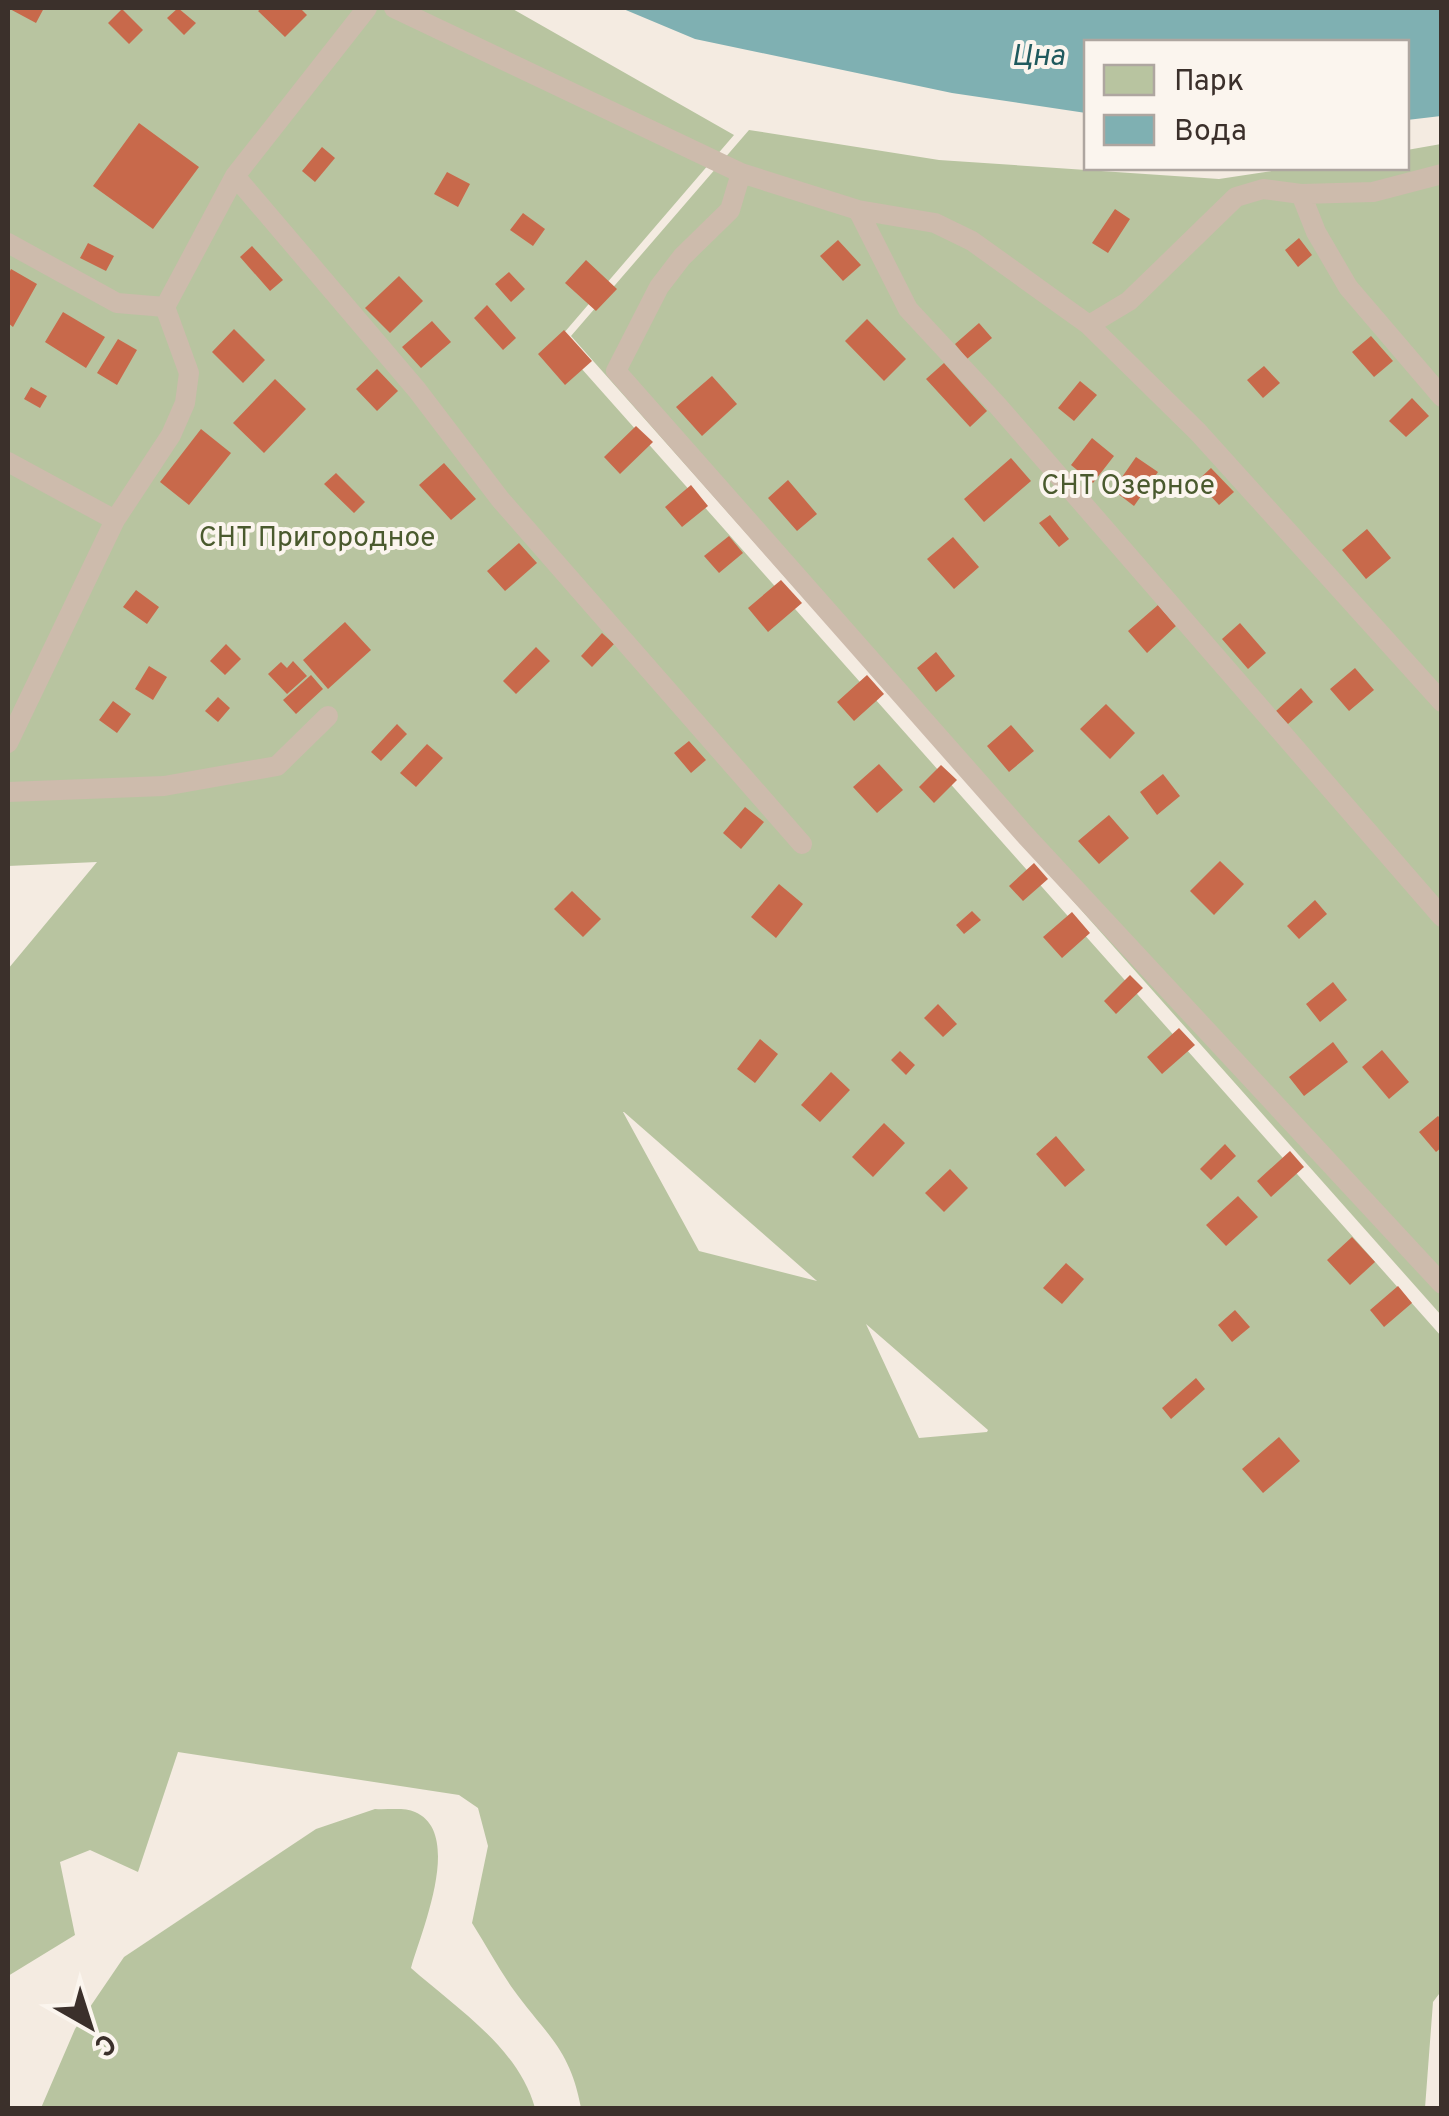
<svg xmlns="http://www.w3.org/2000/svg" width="1449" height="2116" viewBox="0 0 1449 2116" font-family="Overpass,sans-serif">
<rect width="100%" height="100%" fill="#f4ebe1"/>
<path fill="#b8c4a0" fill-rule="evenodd" d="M8 8H511L734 135 557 341 1441 1336 1442 1990 1433 2002 1425 2108H581C570 2048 546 2035 513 1989 498 1968 486 1945 472 1923L488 1846 478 1808 459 1795 178 1752 138 1872 90 1850 60 1862 75 1935 8 1976V969L97 862 8 866ZM623 1112H624L817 1281 699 1251ZM866 1324 988 1430 987 1432 919 1438Z
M749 130 939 160 1219 179 1292 168H1406L1407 150 1441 144V1315L571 336Z
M375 1809C387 1810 405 1807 415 1812 464 1833 421 1932 411 1968 456 2008 518 2047 535 2108H41L75 2029 124 1957 316 1829Z"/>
<path fill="#7fb0b2" d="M621 8H1441V116L1407 120 1406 42H1086V113L952 93 695 39Z"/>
<path fill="#c8694b" d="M8 8H44L36 23Z
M178 8 196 23 184 35 167 18Z
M262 8H300L307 15 285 37 258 11Z
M122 9 143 30 129 44 108 23Z
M139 123 199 167 153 229 93 186Z
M322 147 335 158 315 182 302 171Z
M447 172 470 184 458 207 434 194Z
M1115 209 1130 219 1108 253 1092 243Z
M523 213 545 229 533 246 510 230Z
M1299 238 1312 255 1298 267 1285 250Z
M838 240 861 265 843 281 820 256Z
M88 243 114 256 106 271 80 258Z
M252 246 283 280 270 291 240 257Z
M586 260 617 289 596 311 565 283Z
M11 269 37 284 13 327 8 323V275Z
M509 272 525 289 511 302 495 284Z
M399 276 423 301 390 333 365 308Z
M487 305 516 338 503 350 474 318Z
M63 312 105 337 86 368 45 342Z
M867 319 906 359 884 381 845 341Z
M432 321 451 342 421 368 402 347Z
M979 323 992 338 967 359 955 344Z
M234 329 265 360 243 383 212 352Z
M564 330 592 361 565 385 538 354Z
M1371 336 1393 361 1374 377 1352 352Z
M118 339 137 350 117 385 97 373Z
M944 363 987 411 970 427 926 379Z
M1264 366 1280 383 1263 398 1247 380Z
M377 369 398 391 377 411 356 389Z
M712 376 737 404 702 436 676 407Z
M275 379 306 409 264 453 233 423Z
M1080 381 1097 395 1074 421 1058 408Z
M31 387 47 396 40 408 24 399Z
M1412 398 1429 416 1406 437 1389 421Z
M636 426 653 442 620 474 604 457Z
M201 429 231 453 189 505 160 482Z
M1092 438 1114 456 1093 483 1071 465Z
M1136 457 1158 472 1134 506 1113 490Z
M1011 458 1031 481 984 522 964 499Z
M444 463 476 499 451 520 419 485Z
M1211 468 1234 492 1219 505 1197 481Z
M336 473 365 502 354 513 324 484Z
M788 480 817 514 797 531 768 498Z
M691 485 708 506 682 527 665 507Z
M1050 515 1069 539 1059 547 1039 523Z
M1367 529 1391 558 1366 579 1342 550Z
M729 536 743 553 719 573 704 556Z
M953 537 979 567 954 589 927 559Z
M519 543 537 563 505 591 487 571Z
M781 580 802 603 768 632 748 608Z
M136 590 159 607 147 624 123 607Z
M1158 605 1176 626 1147 653 1128 631Z
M345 622 371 650 328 689 303 660Z
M1240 623 1266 653 1248 669 1222 639Z
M602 633 614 644 592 667 581 656Z
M226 644 241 659 225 675 210 661Z
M536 647 550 661 516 694 503 681Z
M936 652 955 676 936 692 917 668Z
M293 661 307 676 287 694 268 674 281 662 287 668Z
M149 666 167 677 153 700 135 689Z
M1355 668 1374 690 1349 711 1330 689Z
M311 675 323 689 296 714 283 700Z
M867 675 884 694 854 721 837 702Z
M1301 688 1313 702 1288 724 1276 711Z
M218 697 230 708 218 722 205 711Z
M113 701 131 714 117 733 99 720Z
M1106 704 1135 733 1110 759 1080 729Z
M397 724 407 734 381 761 371 752Z
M1011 725 1034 751 1009 772 987 746Z
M689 741 706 760 691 773 674 753Z
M427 744 443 758 416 787 400 773Z
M879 764 903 790 877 813 853 787Z
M941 765 957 780 934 803 919 787Z
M1163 774 1180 796 1157 815 1140 792Z
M745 807 764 822 741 849 723 833Z
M1109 815 1129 838 1099 864 1078 841Z
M1220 861 1244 884 1214 915 1190 891Z
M1034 863 1048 879 1023 901 1009 886Z
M779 884 803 904 776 938 751 917Z
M572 891 601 919 583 937 554 909Z
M1315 900 1327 914 1299 939 1287 926Z
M972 911 981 920 964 934 956 925Z
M1072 912 1090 933 1062 958 1043 937Z
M1130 975 1143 988 1116 1014 1104 1001Z
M1333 982 1347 1000 1320 1022 1306 1004Z
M938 1004 957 1024 943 1037 924 1018Z
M1179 1028 1195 1045 1162 1074 1147 1057Z
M760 1039 778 1054 755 1083 737 1069Z
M1333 1042 1348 1062 1304 1096 1289 1077Z
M1382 1050 1409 1082 1389 1099 1362 1067Z
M900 1051 915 1065 906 1075 891 1060Z
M831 1072 850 1090 820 1122 801 1105Z
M1438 1116 1442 1120V1147L1436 1152 1419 1132Z
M884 1123 905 1143 873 1177 852 1157Z
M1056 1136 1085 1170 1065 1187 1036 1154Z
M1225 1144 1236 1156 1211 1180 1200 1169Z
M1290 1151 1304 1167 1271 1197 1257 1181Z
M950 1169 968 1188 944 1212 925 1193Z
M1238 1196 1258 1217 1226 1246 1206 1225Z
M1352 1237 1375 1262 1350 1285 1327 1260Z
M1066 1263 1084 1279 1062 1304 1043 1288Z
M1398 1286 1412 1303 1384 1327 1370 1310Z
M1235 1310 1250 1327 1232 1342 1218 1325Z
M1196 1378 1205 1389 1171 1419 1162 1408Z
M1279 1437 1300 1461 1263 1493 1242 1469Z"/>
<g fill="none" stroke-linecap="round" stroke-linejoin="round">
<path stroke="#cdbbac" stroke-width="20" d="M394 8 741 173 858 210 935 223 972 241 1089 325 1129 301 1236 197 1263 189 1301 194 1373 192 1442 174
M741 173 730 210 682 257 659 287 616 371 1026 836 1442 1284
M235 176 417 390 500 499 802 844
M1301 194 1316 232 1348 287 1442 397
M858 210 908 309 998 406 1442 917
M8 243 117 303 165 307
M1089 325 1198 432 1442 702
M8 462 115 520
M8 743 115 520 171 435 185 403 189 373 165 307 235 176 367 8
M8 792 164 786 277 766 328 716"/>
</g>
<g text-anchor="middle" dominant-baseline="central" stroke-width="8" stroke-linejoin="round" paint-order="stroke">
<g font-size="28" fill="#4a5a2e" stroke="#fbf5ee">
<text x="1128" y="487">СНТ Озерное</text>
<text x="317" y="539">СНТ Пригородное</text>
</g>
<g font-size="30" font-style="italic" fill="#1f5a5e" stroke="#fbf5ee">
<text x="1038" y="57">Цна</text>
</g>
</g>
<rect width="1449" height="2116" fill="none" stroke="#3b302b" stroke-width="20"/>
<rect x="1084" y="40" width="325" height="130" fill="#fbf5ee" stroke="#aea6a0" stroke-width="2.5"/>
<rect x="1104" y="65" width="50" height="30" fill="#b8c4a0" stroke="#aea6a0" stroke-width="2.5"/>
<text x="1174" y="90" font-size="30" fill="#3b302b">Парк</text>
<rect x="1104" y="115" width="50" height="30" fill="#7fb0b2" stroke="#aea6a0" stroke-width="2.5"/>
<text x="1174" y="140" font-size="30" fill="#3b302b">Вода</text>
<g transform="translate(90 2026) rotate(141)" stroke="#fbf5ee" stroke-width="8" paint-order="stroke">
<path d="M0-8L18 38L0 25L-18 38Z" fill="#3b302b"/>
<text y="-15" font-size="28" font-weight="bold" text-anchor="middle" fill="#3b302b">С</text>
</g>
</svg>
